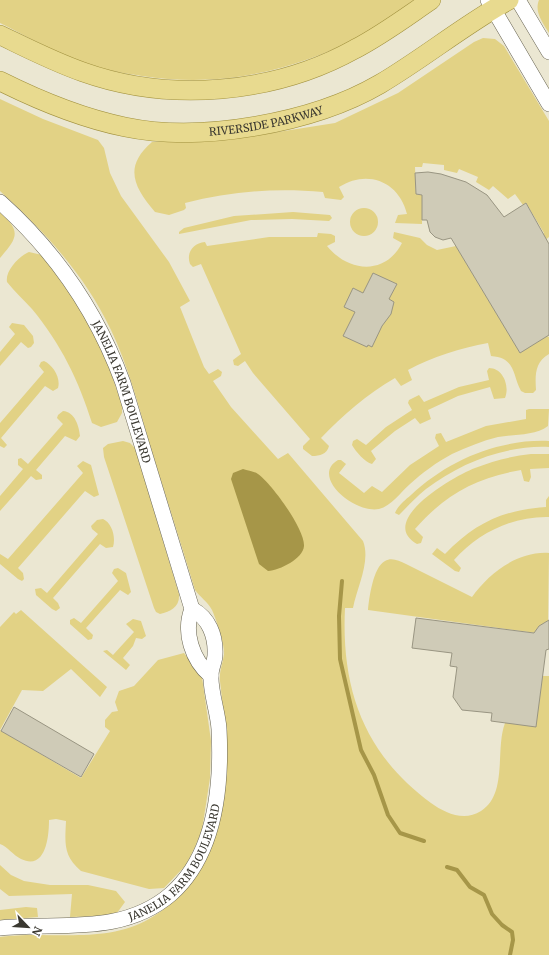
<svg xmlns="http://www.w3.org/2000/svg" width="549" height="955" font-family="Merriweather,serif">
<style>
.green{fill:#e2d285}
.water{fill:#a69648}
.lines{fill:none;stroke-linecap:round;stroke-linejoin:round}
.stream{stroke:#a69648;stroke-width:4}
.building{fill:#cfcbb7;stroke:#999582}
.minor-casing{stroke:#686452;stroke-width:16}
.major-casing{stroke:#a1913e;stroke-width:20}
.minor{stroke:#fff;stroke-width:15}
.major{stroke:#e8da8f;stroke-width:19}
.labels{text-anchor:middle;stroke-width:3.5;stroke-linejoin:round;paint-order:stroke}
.street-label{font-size:11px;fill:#3a3830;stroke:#fff}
</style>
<rect width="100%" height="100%" fill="#ebe7d2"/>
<!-- green -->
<path class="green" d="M0,0H414C397,12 380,26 362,36C290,72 221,88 142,76C123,73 103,70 85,63C56,53 28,37 0,23Z
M539,0H549V33C543,23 534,12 539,0Z
M483,38L495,39L504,46L549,121V237L544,241L540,236L544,233L526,203L523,205L515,194L508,199L493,186L489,190L476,182L478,177L459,169L457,173L444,170V165L423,163L422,167H415L416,194L422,195V224L395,223L398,215L407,214C399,181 367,169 339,187L344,197L341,200L325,198L323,192C276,188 231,191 185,203L186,208L184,210L169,215L155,212C134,187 123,167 152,142L233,139L335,123L398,93L474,42Z
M0,99L43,119L98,140L104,148L110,173L121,196L169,262L190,301L180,307L204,367L209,374L218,369L222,372L221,376L213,381L231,407L278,459L288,453L363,541C371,561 357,587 353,608H345C341,689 364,754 431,803C445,813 464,822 481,811C508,794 495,749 505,723C508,715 535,685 543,676H549V955H0V937C48,930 104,945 149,919C236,869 230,768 220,681C219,671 223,663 224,654C225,645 216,619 212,610C208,602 200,597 195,590C180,540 164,491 149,442C138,404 128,366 111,330C85,275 44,231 0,191Z
M350 222a14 14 0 1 1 28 0a14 14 0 1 1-28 0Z
M0,212C22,232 17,238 0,258Z
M293,212L330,215L332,218L329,221L292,219L251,220L179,234V232L184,228L234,216Z
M394,232L420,238L427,245L437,250L456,246L520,352L547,336L549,337V354C535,362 535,375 536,390L533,393H525L521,391C512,374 516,358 491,356L488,343C461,348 432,357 408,370L412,380L401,386L395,378C367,394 343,415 321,438L329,446C327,454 320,456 312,456L303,449V446L310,439L253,373L245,361L238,366L234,365L233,360L241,354L201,264L193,267L190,264C186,253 193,243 205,242L207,246L269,237H317L318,233L331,234L335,236V242L327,246C348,272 385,276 402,243L393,238Z
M29,252L42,255L83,312L106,359L122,405V413L117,422L101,427L92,423C79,381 61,344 32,309C24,300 15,292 7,282C5,271 19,256 29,252Z
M12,323L24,325L33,336L34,343L31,347L28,348L21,342L0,366V352L15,334L9,327Z
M44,361C53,365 61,378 58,388L53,391L45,386L1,438L7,445L4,448L0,446V423L44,372L39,366L41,362Z
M489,368C503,368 510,386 505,398L494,399L490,387L458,396L428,410L431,419L420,424L415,418L395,431L371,451L376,459L372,464C365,462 356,452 352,445L353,441L357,439L366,445L386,427L412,410L408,403L409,400L419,395L424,402L459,387L489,380L487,371Z
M529,409H549L548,426C535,436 514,434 498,437C482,441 467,447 452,454C437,462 422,473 410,484C401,492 391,506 379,509C354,514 310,476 338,460H341L346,464L339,473L364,493L372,486L382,492L410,465L439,446L435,438L436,434L441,433L446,442L486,426L526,419V410Z
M63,411C75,412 79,426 80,436L76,441L65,436L36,470L42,475V479L36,480L31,476L0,511V496L23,469L18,465V459L21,458L28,464L63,424L57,418L58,415Z
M123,441L130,443L135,448L179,594C180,607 171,611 160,614L156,612L154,608L104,457L103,448L108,444Z
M549,441V447C505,445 460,463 426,489C416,497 408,506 399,515L395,513C397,507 405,500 411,495C448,460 498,439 549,441Z
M531,454H549V468L530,469L531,477L529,482L524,481L521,470C475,478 446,494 415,529L423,537L421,543L417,544C376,521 454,476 475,468C493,461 512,456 531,454Z
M83,461L91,465L99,495L94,497L85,491L18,568L23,573L24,579L22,581L18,579L0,564V554L8,559L83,473L77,466Z
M549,496V517C513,516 478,533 454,560L461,568L459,572L455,571L432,554L437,548L445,554C475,523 503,510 546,507V500Z
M103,519C112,523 116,537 113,547L106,548L100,544L53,598L58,603L60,608L56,611L52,609L36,595L35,589L41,588L47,593L98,534L92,529L91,526L97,520Z
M549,553L548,624L536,633L368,610C369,599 373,567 385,561C392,557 399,561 406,564L472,597C489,573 518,551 549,553Z
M118,568L126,573L131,592L128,595L120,590L86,628L93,635L92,639L88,640L70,624V620L74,618L81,623L118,581L112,573L114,569Z
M21,610L107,687L100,697L71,669L43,691L22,690L0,730L81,778L110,731L105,727V720L112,712L118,711L115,702L119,691L134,686L158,660L184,653L202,677L211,741L210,778L202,830L195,847L186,865L164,888L149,889L81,871C63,856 65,843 66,821L56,819L49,820C49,836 46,871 21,859C13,855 8,847 0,844V627L14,612L16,614Z
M133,619L141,621L146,636L142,639L136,638L133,646L123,658L130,665L126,670L103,651L107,650L113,655L134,632L126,624Z
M0,865L11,875L24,881L50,885H88L116,891L125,902L117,913L105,916L70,917L72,894L9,896L0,889Z
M26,907L37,908L38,917L0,920V910Z"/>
<!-- water -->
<path class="water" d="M243,469C248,471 254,471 258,474C271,483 305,529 304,546C303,559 280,570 268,571L259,564L256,555L231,479L233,473Z"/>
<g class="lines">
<!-- stream -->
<path class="stream" d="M342,581L339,616L340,659L361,750L374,775L388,815L400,833L424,841
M447,867L457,870L470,887L484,895L492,914L502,925L512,932L513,940L510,955"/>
</g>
<!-- building -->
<path class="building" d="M428,172L441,174L466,182L487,195L504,217L526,203L549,244V335L520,353L451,238L443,240L435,237L430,232L427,220H422V195L416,194L415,173Z
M373,273L397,284L389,299L394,302L391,314L382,326L372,347L368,345L367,347L343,336L355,312L344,307L353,288L363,293Z
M416,618L534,633L539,626L549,620V649L546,650L536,727L491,721L492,713L462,710L453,697L457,667L450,666L452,653L412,648Z
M14,707L94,754L81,777L1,731Z"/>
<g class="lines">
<!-- minor casing -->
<g class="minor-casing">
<g id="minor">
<path d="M488,0L549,104"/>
<path d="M518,0L549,52"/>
<path id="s1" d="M0,202C57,253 97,312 123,383L192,609C183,632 192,660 211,676"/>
<path id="s2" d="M0,928C59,922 122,936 171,894C216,854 222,786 219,729C218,712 210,691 211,675C211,668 215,661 215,655C216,636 209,618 192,609"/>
</g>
</g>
<!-- major casing -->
<g class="major-casing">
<g id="major">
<path d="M0,35C27,48 54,62 83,72C170,103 274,94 355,49C382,35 406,17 431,0"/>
<path id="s3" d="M0,81C40,101 81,118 125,127C201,143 313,123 380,84C424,58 464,25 509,0"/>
</g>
</g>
<!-- minor -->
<use href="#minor" class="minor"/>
<!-- major -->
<use href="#major" class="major"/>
</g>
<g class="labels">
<!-- street labels -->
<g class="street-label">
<text dy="4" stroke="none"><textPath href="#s3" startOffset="276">RIVERSIDE PARKWAY</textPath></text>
<text dy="4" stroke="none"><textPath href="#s1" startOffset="229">JANELIA FARM BOULEVARD</textPath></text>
<text dy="4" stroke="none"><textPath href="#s2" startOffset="205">JANELIA FARM BOULEVARD</textPath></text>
</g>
</g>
<!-- north arrow -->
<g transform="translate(28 927) rotate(115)" stroke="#ffffff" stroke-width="3" paint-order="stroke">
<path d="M0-3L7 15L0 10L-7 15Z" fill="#3a3830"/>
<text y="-6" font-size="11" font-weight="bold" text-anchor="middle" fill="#3a3830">N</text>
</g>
</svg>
